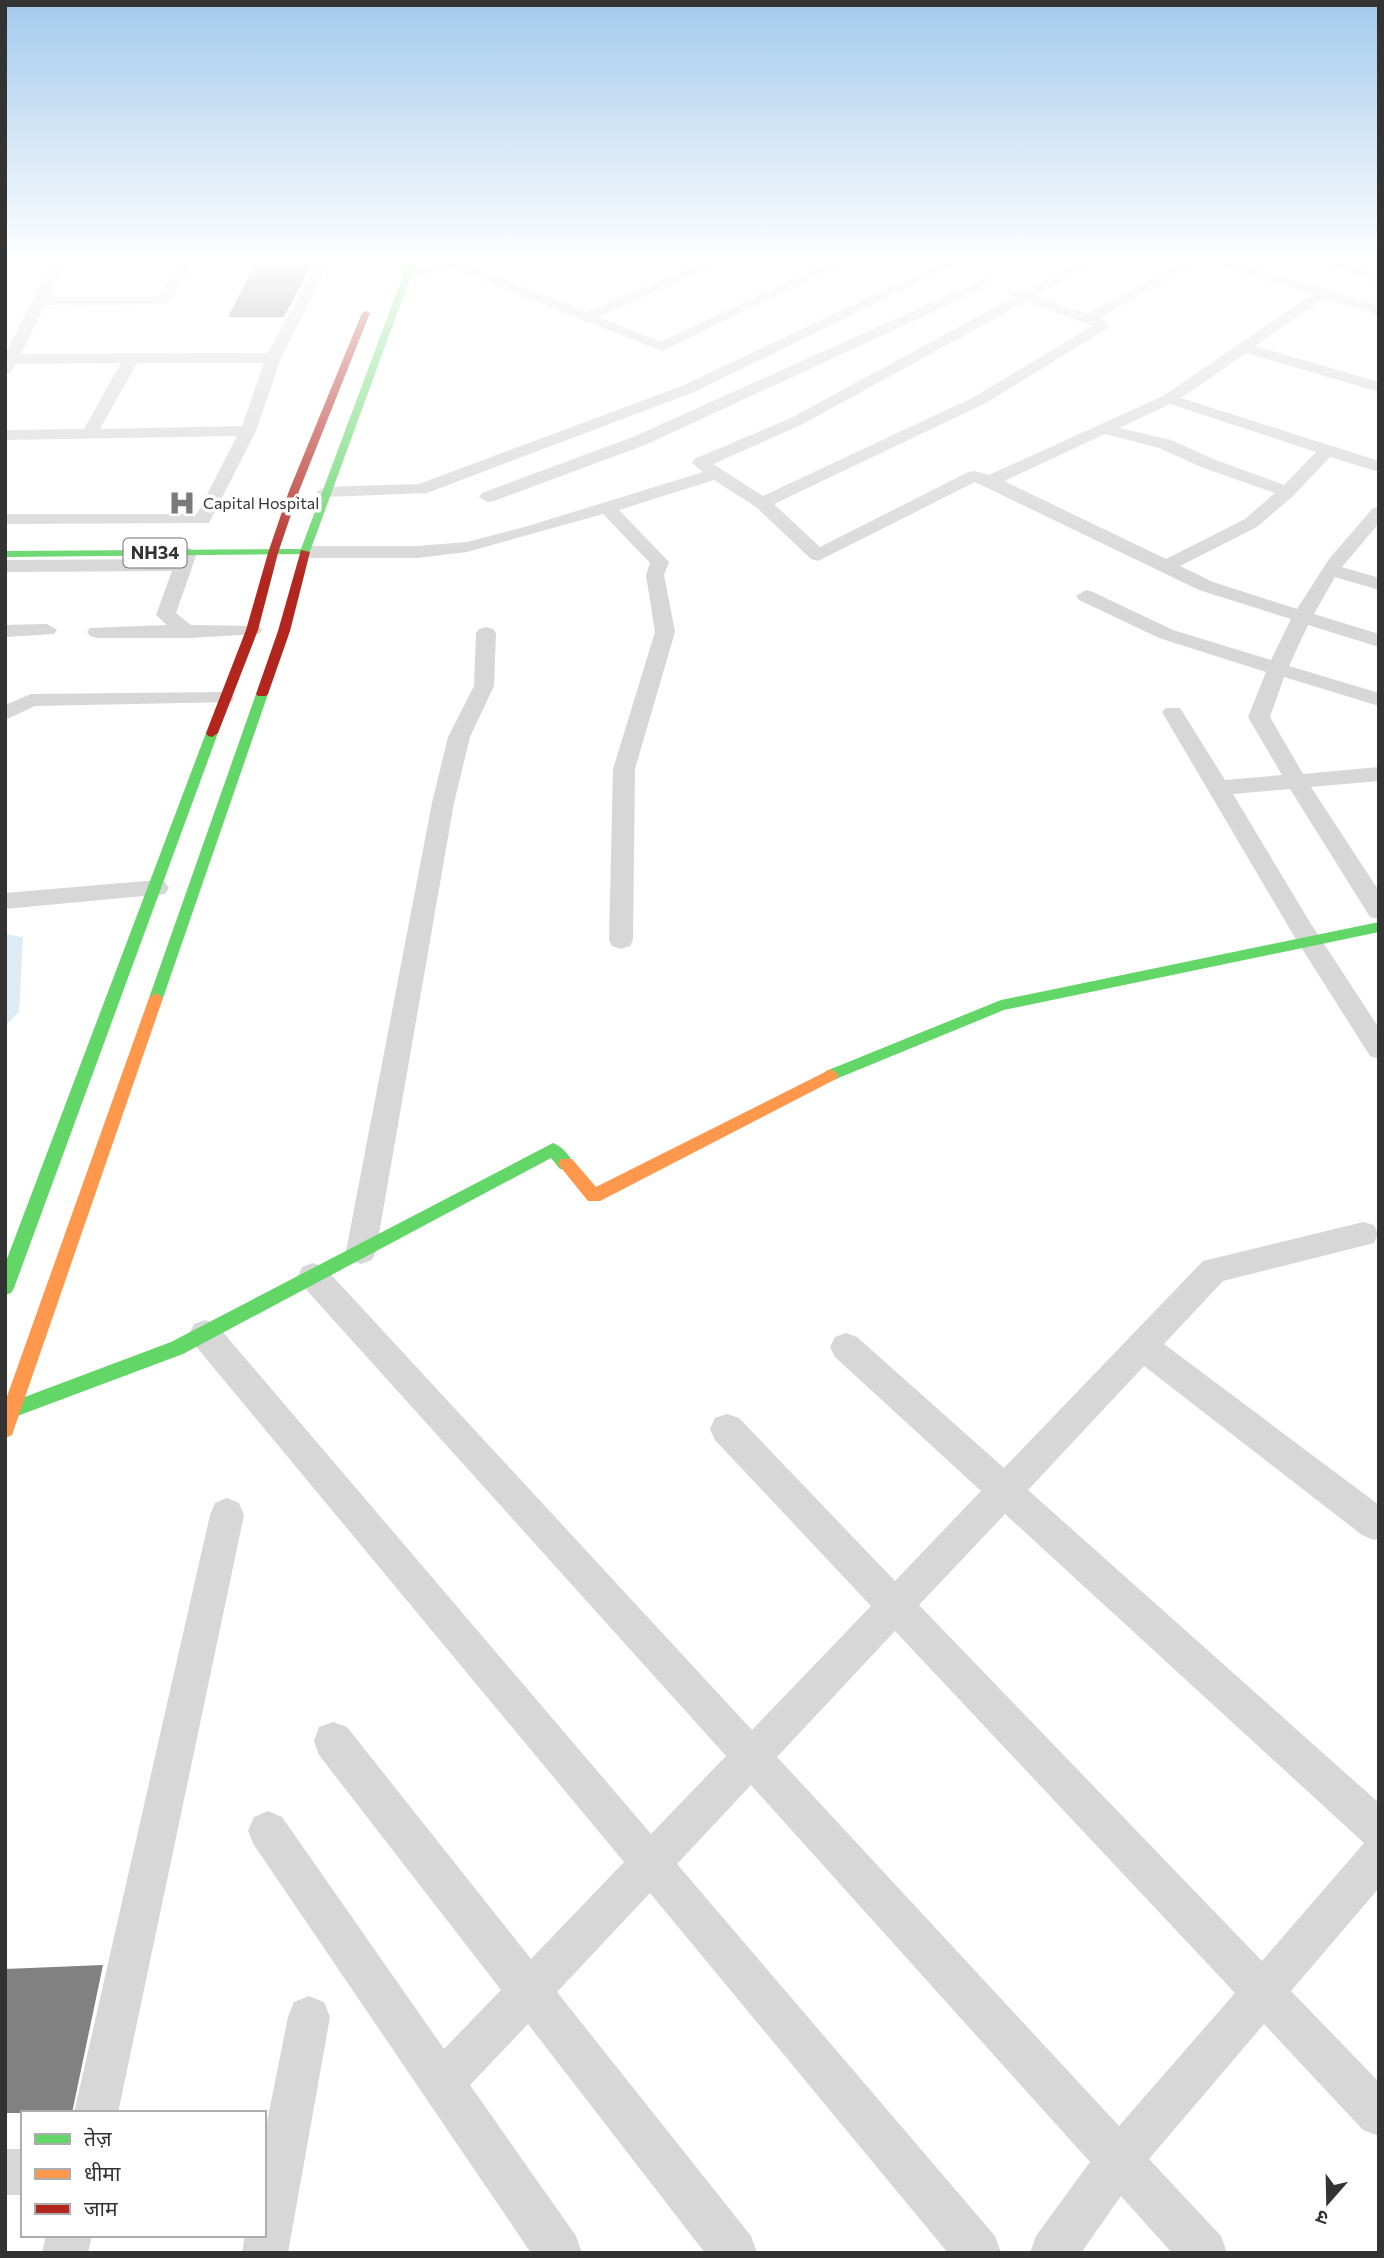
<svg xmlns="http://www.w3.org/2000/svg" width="1384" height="2258" font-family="Commissioner,'Noto Sans Devanagari',sans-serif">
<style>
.water{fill:#ddebf3}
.building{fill:#818181}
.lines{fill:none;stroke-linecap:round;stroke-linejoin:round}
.street{fill:#d7d7d7;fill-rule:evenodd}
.fast{fill:#63d668;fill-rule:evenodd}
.slow{fill:#ff974d;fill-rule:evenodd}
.jam{fill:#b3261e;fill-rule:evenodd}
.labels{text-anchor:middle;stroke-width:7;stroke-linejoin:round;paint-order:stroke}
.far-poi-label{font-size:16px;fill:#333;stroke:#fff;text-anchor:start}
.shield{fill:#fff;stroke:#707070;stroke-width:2}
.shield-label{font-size:18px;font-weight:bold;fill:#333}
</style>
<rect width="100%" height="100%" fill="#fff"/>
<!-- water -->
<path class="water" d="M5,934L23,937L19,1012L5,1026Z"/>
<!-- building -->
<path class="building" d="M256,262H313L284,317H228Z
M103,1965L72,2113H5V1969Z"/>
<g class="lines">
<!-- street -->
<path class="street" d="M52,262H66L49,297H158L179,262H193L168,304L45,305L21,354L268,353L316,262H330L281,358L256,431L209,523L5,524V514H197L237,436L5,440V430L84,429L121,363L16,364L10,373L5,375V354ZM137,363H264L242,426L100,429Z
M445,262H473L469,265L586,312L703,262H721L599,317L661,342L827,262H845L662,351L453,269L408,277L401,273L403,270Z
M943,262H961L694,392L427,493L325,497L316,492L325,487L419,484L682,386Z
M1077,262H1094L1037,296L1087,314L1181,262H1198L1100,318L1110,325L1108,328L986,403L774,504L820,547L968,472L974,471L989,475L1163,396L1312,294L1217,265L1215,262H1236L1379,306V315L1324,298L1255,346L1379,382V392L1246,353L1181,398L1379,461V472L1330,457L1293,496L1257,527L1180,566L1213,582L1297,609L1329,559L1373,508L1379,507V523L1342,567L1379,578V590L1335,577L1314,614L1379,634V647L1308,625L1289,666L1379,693V706L1284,677L1270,717L1303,774L1379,767V781L1311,787L1379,891V919L1370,917L1290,789L1233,794L1311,924L1379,1028V1059L1370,1056L1294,936L1162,712L1166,708H1180L1225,780L1282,775L1248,717L1266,672L1159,638L1079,600L1076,596L1086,590L1093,592L1173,630L1271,660L1291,619L1199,590L975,482L818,561L811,559L756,507L714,480L619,510L669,562L664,575L675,632L635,769L633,940L630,946L621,949L612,946L609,940L613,769L655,632L646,575L650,563L603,514L467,552L417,558H305L296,552L305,546H417L467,542L528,526L703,472L692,463L694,459L789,419L1014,297L1007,292L1009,289L1025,291ZM1027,301L1092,326L974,397L763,496L713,464L801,425ZM1170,404L1316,452L1284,485L1213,459L1171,440L1119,428ZM1105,434L1159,448L1201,467L1275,493L1245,519L1166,559L1004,481Z
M1319,262H1340L1379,274V283Z
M986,278L991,279V285L645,445L494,501L488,502L479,497L482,493L633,437Z
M188,547L197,553L176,613L191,625L259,626L262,630L259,634L188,638H97L90,636L87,632L90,628L167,625L156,615L172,571L5,572V560L176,559L181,549Z
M47,624L57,630L54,634L5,637V625Z
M486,627L493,629L496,633L494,686L470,737L454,803L376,1251L372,1260L361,1264L350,1260L346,1251L432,803L448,737L474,686L476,633L479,629Z
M224,692L231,694L234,698L231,702L35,706L5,720V705L31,694Z
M157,880L165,882L169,888L165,894L5,909V893Z
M1363,1222L1374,1225L1378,1234L1374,1243L1223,1281L1164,1344L1379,1505V1538L1374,1540L1362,1535L1144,1366L1028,1490L1379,1803V1888L1291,1991L1379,2082V2136L1363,2130L1264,2024L1149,2159L1221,2236L1227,2253H1172L1121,2196L1081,2253H1030L1036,2236L1090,2162L751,1785L677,1864L995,2236L1001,2253H948L650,1893L557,1992L751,2236L757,2253H705L528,2024L470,2085L576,2236L582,2253H531L254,1845L248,1831L254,1817L268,1811L282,1817L444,2049L501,1990L319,1755L314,1741L319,1727L333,1722L347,1727L531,1959L624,1862L194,1344L189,1334L194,1324L205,1320L216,1324L651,1834L726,1756L302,1285L298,1276L302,1267L313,1263L324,1267L752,1730L871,1606L715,1440L710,1429L715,1418L727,1414L739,1418L895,1581L981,1491L835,1357L830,1347L835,1337L846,1333L857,1337L1004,1468L1203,1261ZM1005,1514L1364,1843L1262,1961L919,1605ZM895,1631L1235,1993L1119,2126L777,1757Z
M227,1498L239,1503L244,1515L118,2113H74L210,1515L215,1503Z
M309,1996L324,2002L330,2017L288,2253H242L245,2235H264V2137L288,2017L294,2002Z
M5,2149H23V2195H5Z
M46,2235H92L88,2253H42Z"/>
<!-- fast -->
<path class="fast" d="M408,262H416L309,554L5,557V551L301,549Z
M262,690L268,694L163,998L161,1002H151L149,998L256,694Z
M212,729L218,733L14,1288L11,1293L5,1295V1264L206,733Z
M1379,922V932L1004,1010L836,1079L831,1081L823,1075L826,1071L1001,1000Z
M553,1143C562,1146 570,1156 574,1164L572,1169H560L551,1158L183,1354L12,1418L6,1416V1404L171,1342Z"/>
<!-- slow -->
<path class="slow" d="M156,993L163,998L14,1429L12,1435L5,1438V1402L149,998Z
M831,1069L839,1075L836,1079L600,1201H588L558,1164L560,1159H572L596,1187Z"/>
<!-- jam -->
<path class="jam" d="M366,311L370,313L299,491L278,553L258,630L218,733L212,737L208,736L206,733L246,630L268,553L289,491L362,313Z
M301,550L310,552L290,631L268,694L266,696H258L256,694L278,631Z"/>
</g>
<!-- sky -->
<linearGradient id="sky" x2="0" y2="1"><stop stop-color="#a3caec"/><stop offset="0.45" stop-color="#fff"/><stop offset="1" stop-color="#fff" stop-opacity="0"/></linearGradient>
<rect width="1384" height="578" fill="url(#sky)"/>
<!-- icons -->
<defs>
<g id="hospital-bare" transform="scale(2.1)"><path d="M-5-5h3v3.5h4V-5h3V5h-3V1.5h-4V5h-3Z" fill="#7a7a7a" stroke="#fff" stroke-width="2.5" paint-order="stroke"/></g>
</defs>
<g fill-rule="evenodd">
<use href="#hospital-bare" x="182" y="503"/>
</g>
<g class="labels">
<!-- far-poi labels -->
<g class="far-poi-label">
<text x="203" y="509">Capital Hospital</text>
</g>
<!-- shield labels -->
<rect class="shield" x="123.5" y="538.5" width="63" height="29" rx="5"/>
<g class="shield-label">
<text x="155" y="559">NH34</text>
</g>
</g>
<!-- border -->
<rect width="1384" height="2258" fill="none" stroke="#333333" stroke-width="14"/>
<!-- legend -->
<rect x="21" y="2111" width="245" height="126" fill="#ffffff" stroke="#adadad" stroke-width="2"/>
<rect x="35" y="2134" width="35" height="10" fill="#63d668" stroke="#adadad" stroke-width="2"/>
<text x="84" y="2146" font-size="21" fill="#333333">तेज़</text>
<rect x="35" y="2169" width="35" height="10" fill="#ff974d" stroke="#adadad" stroke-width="2"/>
<text x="84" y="2181" font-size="21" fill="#333333">धीमा</text>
<rect x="35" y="2204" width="35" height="10" fill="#b3261e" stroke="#adadad" stroke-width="2"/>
<text x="84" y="2216" font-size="21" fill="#333333">जाम</text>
<!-- north arrow -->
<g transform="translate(1328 2202) rotate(200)" stroke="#ffffff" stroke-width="5" paint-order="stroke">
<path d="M0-5L12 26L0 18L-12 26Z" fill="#333333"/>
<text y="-10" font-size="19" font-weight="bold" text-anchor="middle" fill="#333333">उ</text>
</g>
</svg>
